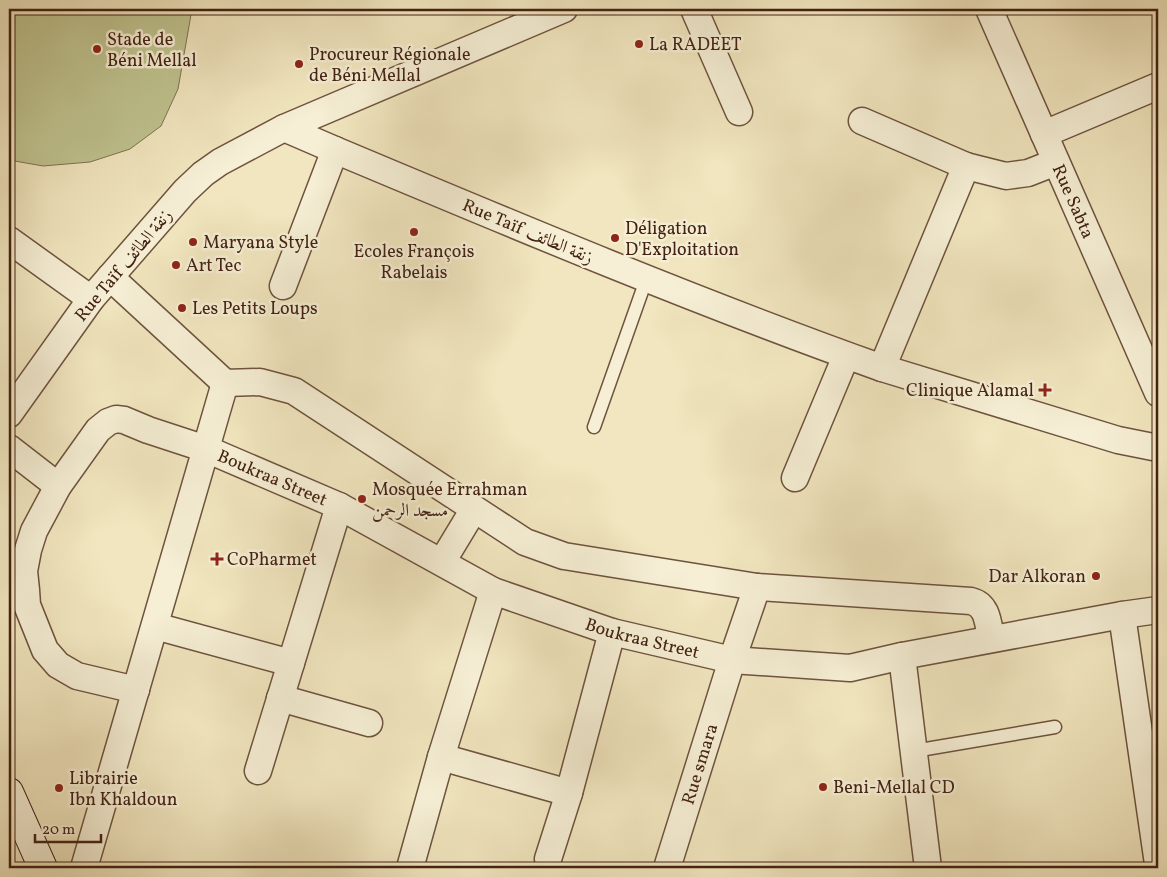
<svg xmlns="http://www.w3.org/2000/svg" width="1167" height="877" font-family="Vollkorn,Amiri,serif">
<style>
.green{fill:#bfc38f;stroke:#817251}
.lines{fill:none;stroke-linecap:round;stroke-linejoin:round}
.lane-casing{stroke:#6e533e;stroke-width:15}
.street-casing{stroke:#6e533e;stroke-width:29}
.secondary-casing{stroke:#432213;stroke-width:30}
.lane{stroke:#f6efd5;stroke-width:12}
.street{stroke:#f6efd5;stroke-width:26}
.secondary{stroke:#f6efd5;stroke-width:28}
.poi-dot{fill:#8f2418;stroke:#f6efd5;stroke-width:2}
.labels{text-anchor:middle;stroke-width:5;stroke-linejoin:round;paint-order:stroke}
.poi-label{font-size:18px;fill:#432213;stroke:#f6efd5;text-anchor:start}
.street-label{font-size:18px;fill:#432213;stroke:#f6efd5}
</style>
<rect width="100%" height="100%" fill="#f1e6bf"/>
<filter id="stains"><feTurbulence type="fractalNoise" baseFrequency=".004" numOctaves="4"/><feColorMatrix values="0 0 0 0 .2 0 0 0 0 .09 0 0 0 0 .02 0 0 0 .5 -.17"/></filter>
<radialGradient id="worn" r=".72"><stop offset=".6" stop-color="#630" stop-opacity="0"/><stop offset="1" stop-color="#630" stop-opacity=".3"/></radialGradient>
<!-- green -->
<path class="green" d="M9,9H192L178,89L161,126L130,149L90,162L43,166L9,160Z"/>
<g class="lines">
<!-- lane casing -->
<g class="lane-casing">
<path id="lane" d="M594,427L646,280
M914,751L1055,727"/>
</g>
<!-- street casing -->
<g class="street-casing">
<g id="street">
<path d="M694,9L739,112"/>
<path id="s1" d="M989,9L1158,393"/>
<path d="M862,121L966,166L1006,176L1028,173L1056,162"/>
<path d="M284,128L564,9"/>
<path d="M1044,134L1158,86"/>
<path d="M9,240L91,299"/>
<path d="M110,277L225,383L260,382L294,391L525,542L564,556L757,587L971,601C988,605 988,624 991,638"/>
<path d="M283,286L335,150"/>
<path d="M882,368L966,166"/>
<path d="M9,414L91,299L185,191L203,174L220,162L284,128L335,150C516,226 697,302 882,368L1118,440L1158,448"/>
<path d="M9,448L58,486"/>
<path d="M795,478L846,356"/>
<path d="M442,562L474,509"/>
<path d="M1122,615L1158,864"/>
<path d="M155,626L291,663"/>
<path d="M902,656L1122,615L1158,610"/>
<path id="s2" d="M136,690L77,676L58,665L45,650L27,605L26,590L24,571L28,550L34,531L58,486L98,430L108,422L116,419L124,420L148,430L206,449L339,506L493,591L612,632L732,660L850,668L902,656L928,868"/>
<path d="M280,698L369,723"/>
<path d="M441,757L569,793"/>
<path d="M258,771L339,506"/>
<path d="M548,859L569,793L612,632"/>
<path d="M84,868L225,383"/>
<path d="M410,868L441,757L493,591"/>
<path id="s3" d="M667,868L732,660L757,587"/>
</g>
</g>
<!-- secondary casing -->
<g class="secondary-casing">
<path id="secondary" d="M9,792L43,868"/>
</g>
<!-- lane -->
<use href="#lane" class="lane"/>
<!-- street -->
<use href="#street" class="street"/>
<!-- secondary -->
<use href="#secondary" class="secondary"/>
</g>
<!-- markers -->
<g class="poi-dot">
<circle cx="639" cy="44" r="5"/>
<circle cx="97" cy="49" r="5"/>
<circle cx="299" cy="64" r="5"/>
<circle cx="414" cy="232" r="5"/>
<circle cx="615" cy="238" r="5"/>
<circle cx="193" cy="242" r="5"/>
<circle cx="176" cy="265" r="5"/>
<circle cx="182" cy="308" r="5"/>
<path d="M1042.5 382.5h5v5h5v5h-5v5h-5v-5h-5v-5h5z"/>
<circle cx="362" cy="499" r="5"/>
<path d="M214.5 551.5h5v5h5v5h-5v5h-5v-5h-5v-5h5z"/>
<circle cx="1096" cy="576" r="5"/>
<circle cx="823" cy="787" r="5"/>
<circle cx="59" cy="788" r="5"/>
</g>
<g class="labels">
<!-- poi labels -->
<g class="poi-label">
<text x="107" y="45">Stade de<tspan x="107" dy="21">Béni Mellal</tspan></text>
<text x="649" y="50">La RADEET</text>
<text x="309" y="60">Procureur Régionale<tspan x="309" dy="21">de Béni Mellal</tspan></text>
<text x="625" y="234">Déligation<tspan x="625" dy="21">D'Exploitation</tspan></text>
<text x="203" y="248">Maryana Style</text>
<text x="414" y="257" text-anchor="middle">Ecoles François<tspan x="414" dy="21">Rabelais</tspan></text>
<text x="186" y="271">Art Tec</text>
<text x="192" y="314">Les Petits Loups</text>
<text x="1034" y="396" text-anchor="end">Clinique Alamal</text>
<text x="372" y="495">Mosquée Errahman<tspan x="372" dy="21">مسجد الرحمن</tspan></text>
<text x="227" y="565">CoPharmet</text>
<text x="1086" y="582" text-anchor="end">Dar Alkoran</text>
<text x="69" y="784">Librairie<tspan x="69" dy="21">Ibn Khaldoun</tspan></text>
<text x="833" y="793">Beni-Mellal CD</text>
</g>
<!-- street labels -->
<g class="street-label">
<text dy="6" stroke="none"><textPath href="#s1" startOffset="210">Rue Sabta</textPath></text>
<text transform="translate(528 231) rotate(23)" y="6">Rue Taïf زنقة الطائف</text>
<text transform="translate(123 265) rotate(-50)" y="6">Rue Taïf زنقة الطائف</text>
<text dy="6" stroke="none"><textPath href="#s2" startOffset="535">Boukraa Street</textPath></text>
<text dy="6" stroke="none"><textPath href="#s2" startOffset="940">Boukraa Street</textPath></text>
<text dy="6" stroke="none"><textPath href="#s3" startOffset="109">Rue smara</textPath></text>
</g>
</g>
<!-- margin -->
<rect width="1167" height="877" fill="none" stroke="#f1e6bf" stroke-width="30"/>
<rect x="10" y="10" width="1147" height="857" fill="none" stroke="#432213" stroke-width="2.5"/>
<rect x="15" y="15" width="1137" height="847" fill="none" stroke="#432213"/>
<!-- scale -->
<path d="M35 834v8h66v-8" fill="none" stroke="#432213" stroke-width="2.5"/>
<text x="42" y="834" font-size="15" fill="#432213" stroke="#f6efd5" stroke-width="4" paint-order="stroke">20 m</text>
<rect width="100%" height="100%" filter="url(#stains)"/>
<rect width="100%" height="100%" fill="url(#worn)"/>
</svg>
